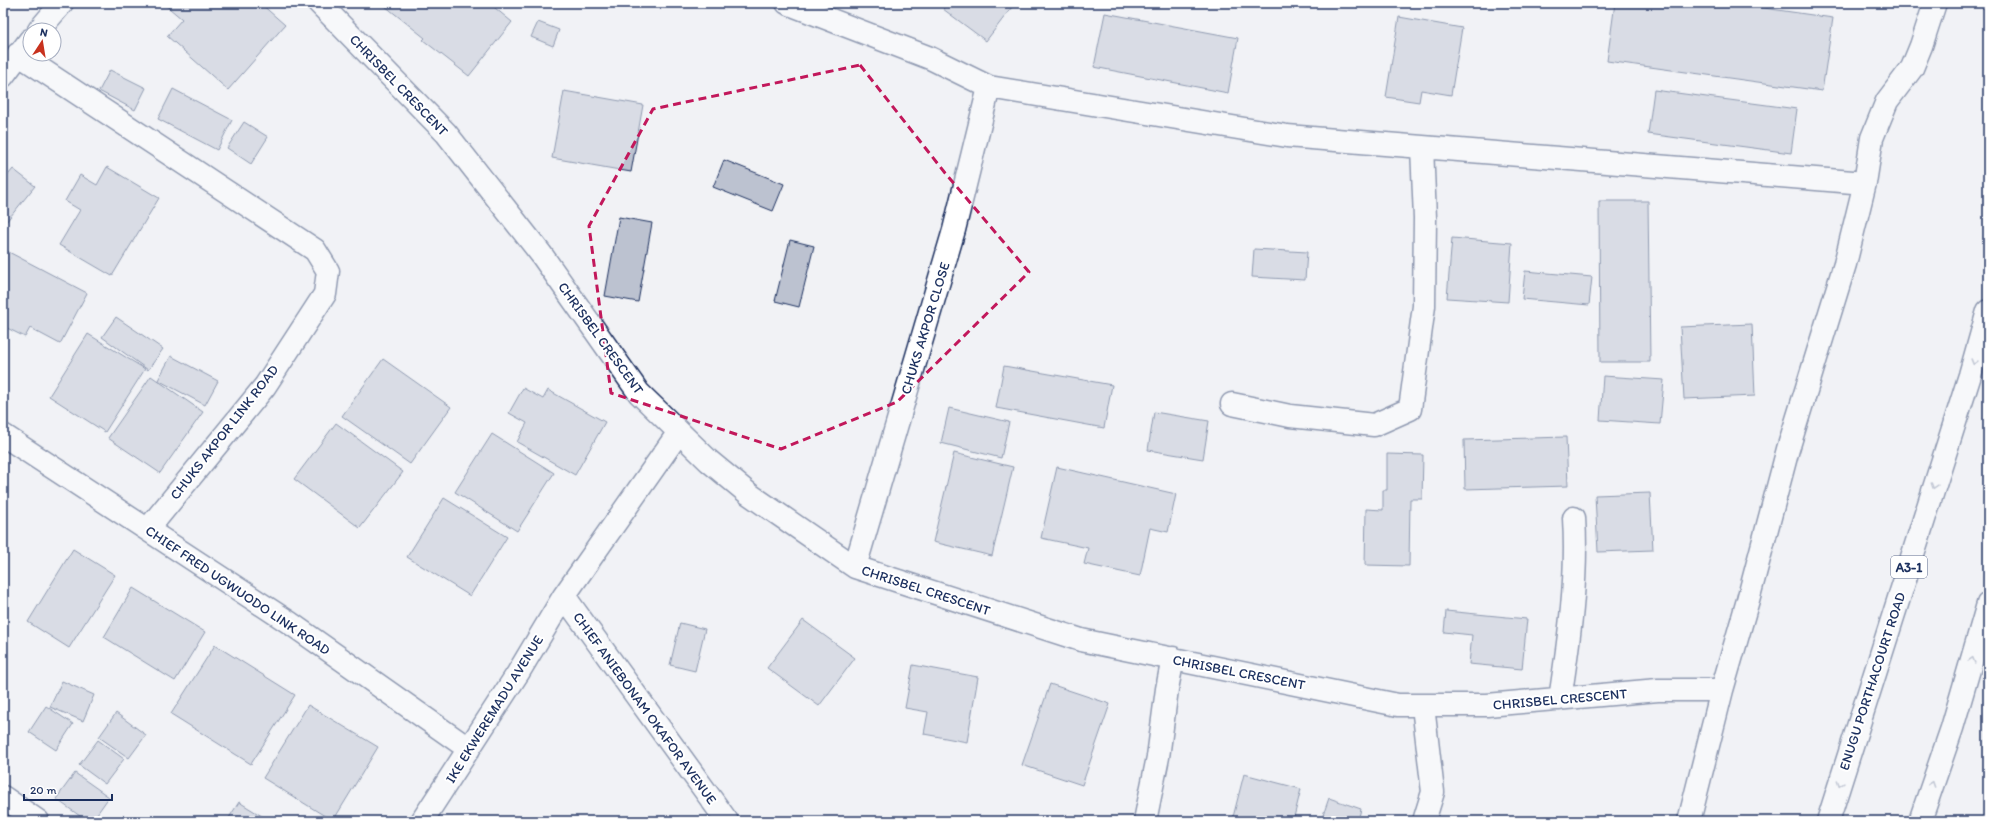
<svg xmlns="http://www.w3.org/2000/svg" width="1991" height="824" font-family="Itim,sans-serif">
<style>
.building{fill:#bcc2d0;stroke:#1b2f5e}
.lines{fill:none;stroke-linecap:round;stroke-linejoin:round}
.minor-casing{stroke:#1b2f5e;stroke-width:25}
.trunk-casing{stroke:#1b2f5e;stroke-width:25}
.minor{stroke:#fff;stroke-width:22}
.trunk{stroke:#fff;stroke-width:22}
.oneway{stroke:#8d97ae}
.marked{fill:none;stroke:#c2185b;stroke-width:3;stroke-dasharray:8 5;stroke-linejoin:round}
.labels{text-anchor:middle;stroke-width:4;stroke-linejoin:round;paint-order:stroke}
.shield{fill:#fff;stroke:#5f6d8e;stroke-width:1}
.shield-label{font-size:13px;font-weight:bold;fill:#1b2f5e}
.street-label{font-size:14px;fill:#1b2f5e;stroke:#fff}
</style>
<rect width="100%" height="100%" fill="#f1f2f5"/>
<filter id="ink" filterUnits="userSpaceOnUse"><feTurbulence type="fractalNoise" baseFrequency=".025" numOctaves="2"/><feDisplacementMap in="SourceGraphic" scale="8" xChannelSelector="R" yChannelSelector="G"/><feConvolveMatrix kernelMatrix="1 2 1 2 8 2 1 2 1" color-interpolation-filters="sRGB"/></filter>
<g filter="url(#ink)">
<!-- building -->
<path class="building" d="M163,3H260L285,25L228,90L167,36L182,19Z
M388,3H489L512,22L469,76L423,40L425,38L385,6Z
M948,3H1015L986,41L943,9Z
M1615,3H1729L1833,18L1822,91L1607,61Z
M1105,13L1238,38L1228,93L1094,67Z
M1399,17L1462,28L1451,95L1421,90L1419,102L1386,97Z
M538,22L559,30L553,46L531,37Z
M110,70L146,88L135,110L99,91Z
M173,89L232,120L217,150L158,119Z
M1654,90L1797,109L1791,153L1648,134Z
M564,91L643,105L631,172L552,158Z
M244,122L268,137L251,164L227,148Z
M724,160L784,184L773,211L713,187Z
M107,167L159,198L112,276L59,245L80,210L65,201L80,175L97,185Z
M13,169L35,186L6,222L3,220V181Z
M1599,201H1648L1650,362H1600Z
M619,217L652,223L638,302L605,296Z
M1452,238L1512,243L1508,302L1447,298Z
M790,240L814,246L799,307L775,301Z
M3,249L87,293L60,344L30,328L25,337L3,326Z
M1254,249L1307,252L1305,280L1252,277Z
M1525,271L1592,277L1589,305L1522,299Z
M116,317L163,349L148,370L102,337Z
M1752,324L1755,396L1684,399L1680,327Z
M88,334L145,369L105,432L49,396Z
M171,356L218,381L205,405L158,380Z
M383,359L451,407L410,464L342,416Z
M1004,366L1112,385L1104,428L996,408Z
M151,376L203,412L160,473L108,438Z
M1603,376L1664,380L1660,424L1600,420Z
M523,388L543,399L548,390L605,422L575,475L517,442L527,423L509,413Z
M949,408L1009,422L1001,458L941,443Z
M1154,412L1209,421L1203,459L1148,450Z
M336,423L403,472L360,528L294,479Z
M492,434L554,473L517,531L455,492Z
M1566,437L1568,486L1465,489L1464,440Z
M954,453L1013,467L992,556L933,542Z
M1387,454L1423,455L1422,499H1410L1409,566L1365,565L1366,509L1383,510V490H1387Z
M1057,467L1176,494L1168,532L1150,528L1140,576L1084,564L1088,548L1041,538Z
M1650,493L1653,550L1598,552L1595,495Z
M444,498L507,537L470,596L407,557Z
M73,549L115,575L69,648L28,622Z
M133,588L205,632L175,681L104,637Z
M1446,611L1527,619L1522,669L1469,664L1472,635L1444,632Z
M803,620L855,658L819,706L767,668Z
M680,623L705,629L695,671L670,665Z
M215,645L295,695L251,764L171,714Z
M913,665L978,677L967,742L924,734L928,712L905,708Z
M62,681L94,695L83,721L50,707Z
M1050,684L1110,704L1082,785L1022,765Z
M308,705L378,747L333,821L263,778Z
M46,706L73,724L56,750L29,732Z
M116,713L146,735L129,758L99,737Z
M98,740L124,759L105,784L79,765Z
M75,773L109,797L92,821H87L56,799Z
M1244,774L1301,789L1293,821H1232Z
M1329,798L1361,809L1358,821H1321Z
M239,802L270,821H227Z"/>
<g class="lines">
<!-- minor casing -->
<g class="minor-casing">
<path id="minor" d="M319,3L446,133L541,254L639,393L709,461L749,494L855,567L1081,640L1398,705H1487L1658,690H1722
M787,3L930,58L989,87L1287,136L1865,183
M39,30L62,3
M18,54L315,250L328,271L325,294L265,386L148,529
M3,76L30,40
M1232,404L1290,416L1374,425L1410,409L1424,306L1425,218L1422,147
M3,435L290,623L469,749
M855,567L954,230L989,87
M564,596L727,821
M1560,699C1569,640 1578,578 1574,518
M1423,706L1433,792L1424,821
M3,797L38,821
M422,821L518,673L564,596L679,432
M1145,821L1158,757L1167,689L1173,658
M1689,821L1722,690L1748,600L1788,449L1845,264L1865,183L1872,138L1887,101L1912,68L1921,46L1935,3"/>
</g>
<!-- trunk casing -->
<g class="trunk-casing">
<path id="trunk" d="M1828,821L1970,375L1988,311
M1920,821L1952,728L1988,604"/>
</g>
<!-- minor -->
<use href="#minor" class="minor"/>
<!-- trunk -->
<use href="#trunk" class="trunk"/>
</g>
<!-- one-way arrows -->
<defs><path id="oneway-chevron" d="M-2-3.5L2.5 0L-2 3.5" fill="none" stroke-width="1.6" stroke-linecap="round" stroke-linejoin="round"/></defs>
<g class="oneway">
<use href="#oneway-chevron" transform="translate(1974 362) rotate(106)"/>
<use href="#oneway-chevron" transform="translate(1934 486) rotate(108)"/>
<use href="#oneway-chevron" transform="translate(1972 660) rotate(-74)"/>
<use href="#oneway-chevron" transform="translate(1840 784) rotate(108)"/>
<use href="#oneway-chevron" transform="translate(1932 784) rotate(-71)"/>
</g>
</g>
<!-- marked area -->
<path d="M0 0H1991V824H0ZM860,65L945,173L1029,272L897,402L781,449L611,393L589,226L653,109Z" fill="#f1f2f5" fill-opacity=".55" fill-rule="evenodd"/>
<path class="marked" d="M860,65L945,173L1029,272L897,402L781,449L611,393L589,226L653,109Z"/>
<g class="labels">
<!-- shield labels -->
<rect class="shield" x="1891" y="556" width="36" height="22" rx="3"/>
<g class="shield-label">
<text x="1909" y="572">A3-1</text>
</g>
<!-- street labels -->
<g class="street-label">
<text transform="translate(399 85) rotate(46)" y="5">CHRISBEL CRESCENT</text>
<text transform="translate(925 328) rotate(-73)" y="5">CHUKS AKPOR CLOSE</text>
<text transform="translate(601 338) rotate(54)" y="5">CHRISBEL CRESCENT</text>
<text transform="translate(224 432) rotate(-52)" y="5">CHUKS AKPOR LINK ROAD</text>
<text transform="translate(238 590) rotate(34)" y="5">CHIEF FRED UGWUODO LINK ROAD</text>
<text transform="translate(926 590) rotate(18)" y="5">CHRISBEL CRESCENT</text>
<text transform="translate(1239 672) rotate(11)" y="5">CHRISBEL CRESCENT</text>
<text transform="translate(1872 681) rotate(-72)" y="5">ENUGU PORTHACOURT ROAD</text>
<text transform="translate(1560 699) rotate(-5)" y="5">CHRISBEL CRESCENT</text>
<text transform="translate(645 708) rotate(54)" y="5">CHIEF ANIEBONAM OKAFOR AVENUE</text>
<text transform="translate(494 709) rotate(-58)" y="5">IKE EKWEREMADU AVENUE</text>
</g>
</g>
<!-- margin -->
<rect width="1991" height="824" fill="none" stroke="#fff" stroke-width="16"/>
<rect x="8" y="8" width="1975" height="808" fill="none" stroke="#1b2f5e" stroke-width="1.5" filter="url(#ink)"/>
<!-- north arrow -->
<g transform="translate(42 42) rotate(12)"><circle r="19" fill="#ffffff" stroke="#a4acbf"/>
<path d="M0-3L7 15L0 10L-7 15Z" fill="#c8321e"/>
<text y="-6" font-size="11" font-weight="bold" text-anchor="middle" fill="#1b2f5e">N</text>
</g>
<!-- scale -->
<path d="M24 794v6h88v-6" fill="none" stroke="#1b2f5e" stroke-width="2"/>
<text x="30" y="794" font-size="12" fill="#1b2f5e" stroke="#ffffff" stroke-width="3" paint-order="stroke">20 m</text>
</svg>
